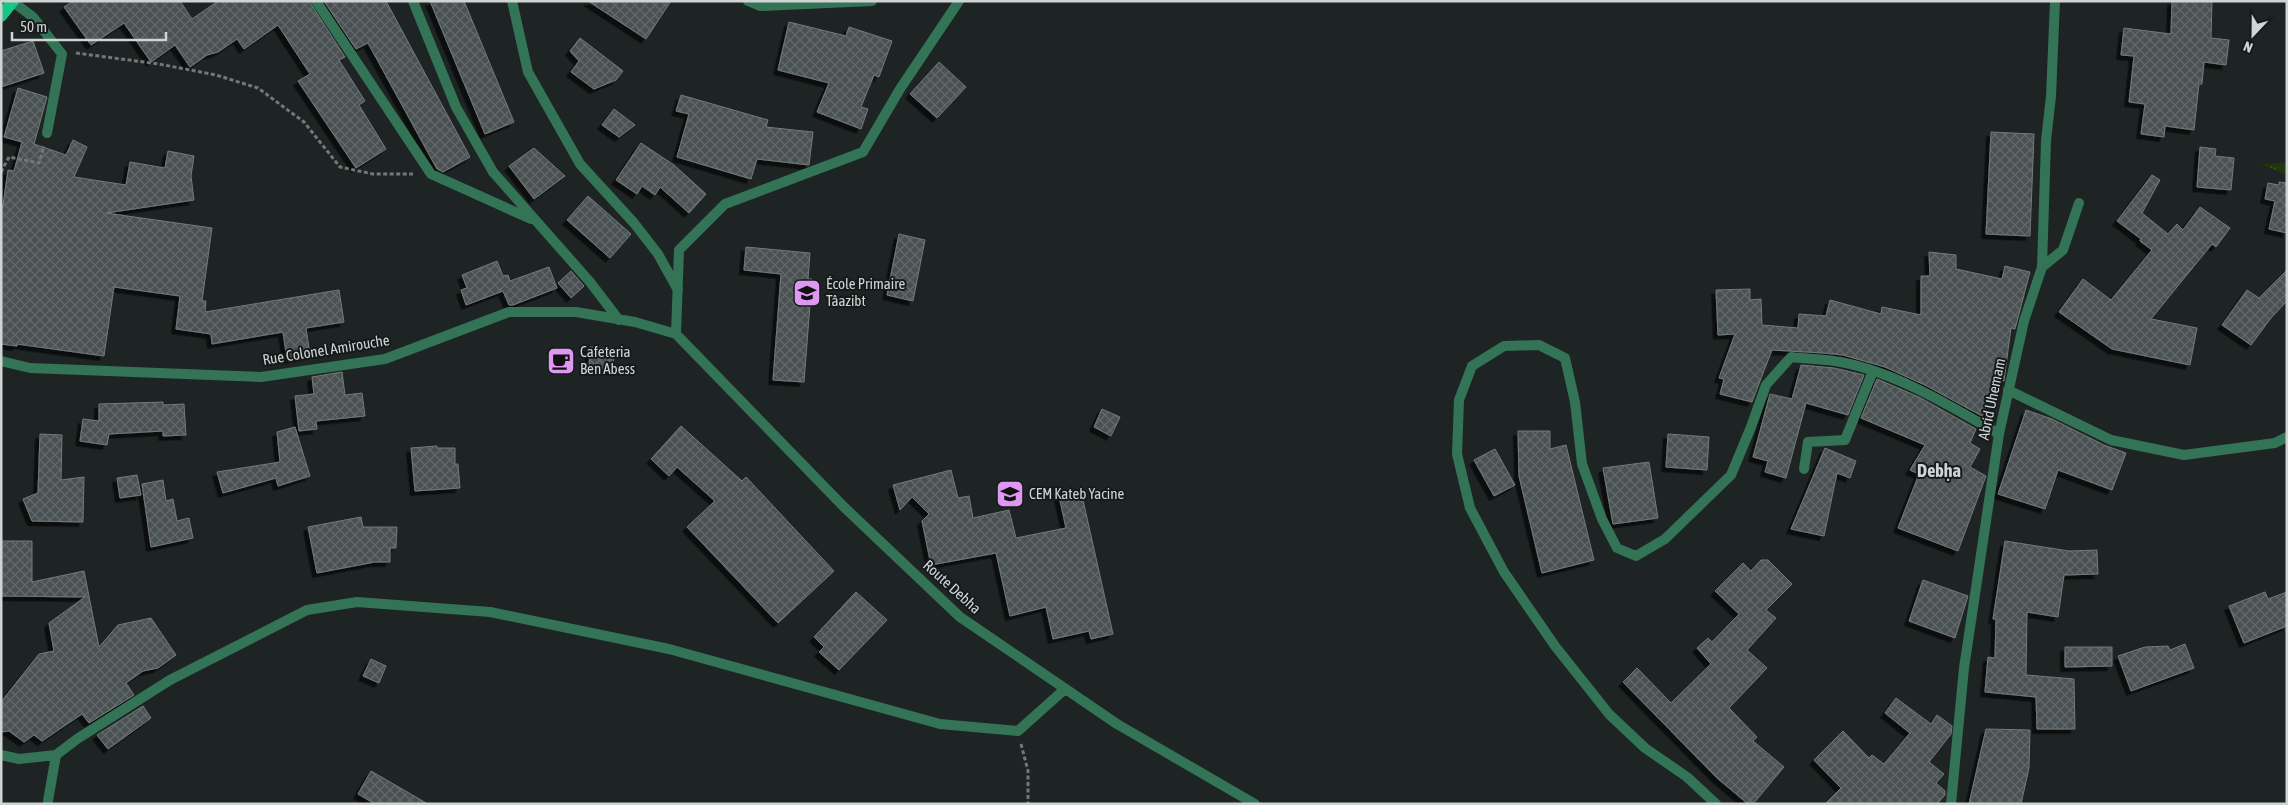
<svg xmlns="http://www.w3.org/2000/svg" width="2288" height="805" font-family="'Asap Condensed',sans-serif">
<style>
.grass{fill:url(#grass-tufts)}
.building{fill:url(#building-cross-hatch);stroke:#737a7c;filter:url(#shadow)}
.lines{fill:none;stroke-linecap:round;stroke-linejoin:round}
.path{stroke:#737877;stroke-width:3;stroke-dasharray:4 2.5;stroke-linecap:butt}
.minor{stroke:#327455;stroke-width:10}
.tertiary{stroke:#327455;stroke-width:10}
.primary{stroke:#18c787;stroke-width:12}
.labels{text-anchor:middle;stroke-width:4;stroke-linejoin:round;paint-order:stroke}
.poi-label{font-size:15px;fill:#d0d4d4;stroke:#151b1a;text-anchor:start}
.street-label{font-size:15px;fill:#d0d4d4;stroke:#151b1a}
.quarter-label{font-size:18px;font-weight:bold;fill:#d0d4d4;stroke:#151b1a}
</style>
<defs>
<pattern id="grass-tufts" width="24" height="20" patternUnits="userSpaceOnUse" patternTransform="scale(1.25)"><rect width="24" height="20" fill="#1e370b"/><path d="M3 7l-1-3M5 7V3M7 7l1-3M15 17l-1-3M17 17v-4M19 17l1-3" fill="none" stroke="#3e532e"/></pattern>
<pattern id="building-cross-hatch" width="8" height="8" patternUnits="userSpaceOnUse" patternTransform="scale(1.25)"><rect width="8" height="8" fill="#4a5153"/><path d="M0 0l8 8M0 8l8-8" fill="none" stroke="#63696b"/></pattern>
<filter id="shadow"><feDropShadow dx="-4.5" dy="4.5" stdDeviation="0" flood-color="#0009"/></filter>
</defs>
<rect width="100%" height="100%" fill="#1e2423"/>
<!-- grass -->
<path class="grass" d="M2287,163V175L2261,164Z"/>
<!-- building -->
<path class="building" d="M73,1H180L192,19L218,1H309L345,57L339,60L365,101L359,105L386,149L356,168L298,81L310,74L278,25L244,49L237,39L218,52L207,55L190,67L175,45L151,62L124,23L91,45L64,7Z
M324,1H386L470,157L443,172L437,169L368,43L356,49Z
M430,1H464L514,122L485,134Z
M588,1H671L646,39Z
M2172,1H2212L2211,38L2229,40L2226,65L2204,62L2202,84H2199L2194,130L2165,126L2164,137L2141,134L2145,104L2129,102L2134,56L2121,55L2124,28L2171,34Z
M789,22L846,36L849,27L892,41L879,77L874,75L861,107L868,109L861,129L817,112L829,83L778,70Z
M580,38L623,71L616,80L594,89L571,72L579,61L570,51Z
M33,41L44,73L1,87V51Z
M939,62L966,87L937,118L910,94Z
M18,88L47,97L34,144L66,155L73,140L87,147L74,177L126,185L130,162L165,168L168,151L194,156L191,176L194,200L106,213L212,228L202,301H206L205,312L339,290L344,322L306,328L310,355L287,359L283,332L212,344L211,334L176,329L180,296L114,287L104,356L17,344V346L1,344V206H3L8,170L14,171L22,142L4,137Z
M681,95L768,120L766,127L813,132L809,165L757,159L751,179L677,157L689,114L676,111Z
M614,109L635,125L619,137L602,125Z
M1991,132L2034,134L2030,236L1986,234Z
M641,143L674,165L706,194L689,213L660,187L655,195L642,186L637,194L616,180Z
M2200,147L2216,149L2215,156L2234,158L2231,190L2197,187Z
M534,148L565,176L534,199L509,166Z
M2152,175L2160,180L2142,213L2168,234L2177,224L2183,230L2200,207L2230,228L2216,247L2212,244L2151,319L2197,328L2190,365L2112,349L2059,312L2083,279L2111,300L2152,250L2140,241L2141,239L2117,221Z
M2279,182L2287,183V233L2269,229L2275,201L2265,199L2268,183L2279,185Z
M588,196L631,234L610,258L567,220Z
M899,234L925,240L913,301L887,295Z
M746,247L810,253L808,279H812L804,382L773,380L781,274L744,270Z
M1929,252L1956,255V269L2002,279L2005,266L2030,272L2015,329L2011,328L2004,381L1999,380L1982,416L1925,385L1885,367L1843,355L1823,353L1772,350L1752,402L1720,394L1724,379L1719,378L1735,334L1718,335L1716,290L1750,289V300L1761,299L1762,325L1798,328L1799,314L1826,316L1830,300L1881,314L1882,307L1921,315V276H1930Z
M497,261L503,276L508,275L510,281L549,267L557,288L513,305H509L503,291L466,305L461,290L467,288L462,275Z
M2287,270V301L2271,318L2251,345L2222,325L2247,290L2259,298Z
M571,271L584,286L571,298L558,283Z
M590,347L614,348L613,370L589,369Z
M1801,365L1834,368L1864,375L1848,415L1806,403L1786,478L1765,472L1768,461L1753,457L1770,394L1792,399Z
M342,372L345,395L362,393L365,416L316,421L317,429L299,431L295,396L314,394L312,377Z
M1877,379L1919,397L1976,429L1970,443L1980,449L1970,467L1986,476L1958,551L1898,528L1919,474L1910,470L1925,445L1861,418Z
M163,402V405L184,404L186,435L163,436V431L109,434L107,445L80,441L83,419L99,421V404Z
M1102,409L1120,417L1111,436L1094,427Z
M2026,410L2052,419L2104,445L2126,453L2112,490L2058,470L2045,509L1998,494Z
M681,426L742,481L746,477L834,571L778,623L687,527L715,501L677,467L669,476L651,459Z
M295,427L310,476L278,486L276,478L223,493L217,472L280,462L277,432Z
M1518,431H1550V449L1566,445L1594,560L1542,573L1519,476Z
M40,434L62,435L61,480L84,477L83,522L32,521L23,499L38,493Z
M1668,434L1709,437L1707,470L1666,467Z
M437,446V448H455V464H458L460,488L415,491L411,448Z
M1825,448L1856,461L1850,478L1837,473L1824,536L1791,529Z
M1495,449L1515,485L1494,496L1474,460Z
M1649,462L1658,518L1613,524L1603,468Z
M951,470L958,498L969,496L973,518L1009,510L1016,538L1066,528L1059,496L1081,491L1113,634L1091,639L1089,631L1053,639L1046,607L1010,616L996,553L931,565L922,521L929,514L912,497L900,510L893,485Z
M137,475L141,495L120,498L117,478Z
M163,480L166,501L173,499L177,521L189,518L193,538L151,547L142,484Z
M361,517L363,527H397L396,548H390V562H375L317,573L308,527Z
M1,541H32V582L84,571L99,647L118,625L151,618L176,655L158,668L143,671L126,683L134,695L89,723L82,714L42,741L34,735L24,742L9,731L1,732V702L39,654L54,651L49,623L85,597L1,596Z
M2005,541L2069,551L2097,550L2098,574L2064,575L2058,617L2027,612L2026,675L2074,679L2075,729H2037L2036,697L1985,692L1988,657L1995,658L1996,619H1993Z
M1761,560H1768L1792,584L1766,610L1776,618L1747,650L1767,668L1729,708L1757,737L1753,741L1784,767L1753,804H1748L1717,778L1623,682L1637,668L1671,703L1711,664L1697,648L1708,638L1712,642L1739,614L1715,591L1743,563L1751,571Z
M1923,580L1968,596L1955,638L1909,621Z
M856,592L887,620L839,670L819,652L824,647L814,637Z
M2265,592L2268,599L2287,592V626L2244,643L2229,606Z
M2185,644L2194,668L2131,691L2118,656L2145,647L2168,646L2170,650Z
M2065,647H2112V666L2065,667Z
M371,659L386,666L379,683L363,676Z
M1896,698L1931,724L1937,715L1952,726L1951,734L1929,762L1944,774L1936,783L1945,791V795L1937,804H1825L1841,788L1814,760L1843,731L1869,758L1872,755L1884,764L1910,733L1885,713Z
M143,706L151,718L108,749L97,735Z
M1986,729L2030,730L2029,768L2021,804H1969Z
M371,771L428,804H375L358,794Z"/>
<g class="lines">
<!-- path -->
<path class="path" d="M76,53L159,64L216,75L258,88L304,122L340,167L373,174H413
M1,172L9,157L39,163L44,146
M1021,744L1028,771V804"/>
<!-- minor -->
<path class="minor" d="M316,1L431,174L531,219
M413,1L456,107L493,172L590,282L619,320
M512,1L528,72L580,164L634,223L658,254L678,290
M748,1L760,6L872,1
M13,2L33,17L62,54L47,133
M2042,267L2063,250L2079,203
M676,334L679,250L725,204L863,152L900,89L959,1
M1,361L30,368L261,377L385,359L509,312H576L635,322L676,334L843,506L960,617L1117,724L1255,804
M2008,390L2111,440L2184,455L2275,443L2287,437
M1804,469L1808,442L1845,440L1873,371
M1,755L19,759L56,755
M48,801L56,755L77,739L170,680L307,610L357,602L490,612L669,649L940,724L1018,731L1065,689
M1716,804L1687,777L1645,748L1609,714L1555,646L1504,572L1470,508L1457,454L1459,400L1472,366L1504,346L1539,345L1565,358L1575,402L1582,464L1602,519L1617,548L1636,556L1665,539L1731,475L1751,427L1766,385L1791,357C1807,359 1825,359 1841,362C1897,373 1949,405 1999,434"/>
<!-- tertiary -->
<path class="tertiary" d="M1951,804L1964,668L1999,434L2024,321L2042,267L2046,141L2051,96L2055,1"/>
<!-- primary -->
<path class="primary" d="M1,16L13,1"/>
</g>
<!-- icons -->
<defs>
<g id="school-square" transform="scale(1.4375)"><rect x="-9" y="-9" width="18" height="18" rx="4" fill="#df98f1" stroke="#151b1a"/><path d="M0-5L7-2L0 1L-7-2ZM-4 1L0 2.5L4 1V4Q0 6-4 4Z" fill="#111"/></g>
<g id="cafe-square" transform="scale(1.4375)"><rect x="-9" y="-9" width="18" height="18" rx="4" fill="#df98f1" stroke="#151b1a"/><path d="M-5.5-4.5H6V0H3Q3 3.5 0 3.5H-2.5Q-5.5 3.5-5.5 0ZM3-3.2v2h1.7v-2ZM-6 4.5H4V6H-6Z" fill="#111"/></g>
</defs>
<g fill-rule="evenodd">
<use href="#school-square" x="807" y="293"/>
<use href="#cafe-square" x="561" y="361"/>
<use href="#school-square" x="1010" y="494"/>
</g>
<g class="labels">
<!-- poi labels -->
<g class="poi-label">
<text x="826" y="289">École Primaire<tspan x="826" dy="17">Tâazibt</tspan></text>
<text x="580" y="357">Cafeteria<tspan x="580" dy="17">Ben Abess</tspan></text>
<text x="1029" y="499">CEM Kateb Yacine</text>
</g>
<!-- street labels -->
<g class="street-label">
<text transform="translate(326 350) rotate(-9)" y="5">Rue Colonel Amirouche</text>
<text transform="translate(1992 399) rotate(-78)" y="5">Abrid Uhemam</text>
<text transform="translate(952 587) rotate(42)" y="5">Route Debha</text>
</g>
<!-- quarter labels -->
<g class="quarter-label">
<text x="1939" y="477">Debḥa</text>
</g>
</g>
<!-- border -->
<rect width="2288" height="805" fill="none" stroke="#d0d4d4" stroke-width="5"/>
<!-- north arrow -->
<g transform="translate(2253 35) rotate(202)" stroke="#151b1a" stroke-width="4" paint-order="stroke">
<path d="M0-4L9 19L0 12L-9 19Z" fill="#d0d4d4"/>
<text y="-8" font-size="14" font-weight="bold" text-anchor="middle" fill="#d0d4d4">N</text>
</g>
<!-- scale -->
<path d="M12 32v8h154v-8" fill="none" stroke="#d0d4d4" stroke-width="2.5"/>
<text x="20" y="32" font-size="15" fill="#d0d4d4" stroke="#151b1a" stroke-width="4" paint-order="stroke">50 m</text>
</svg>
